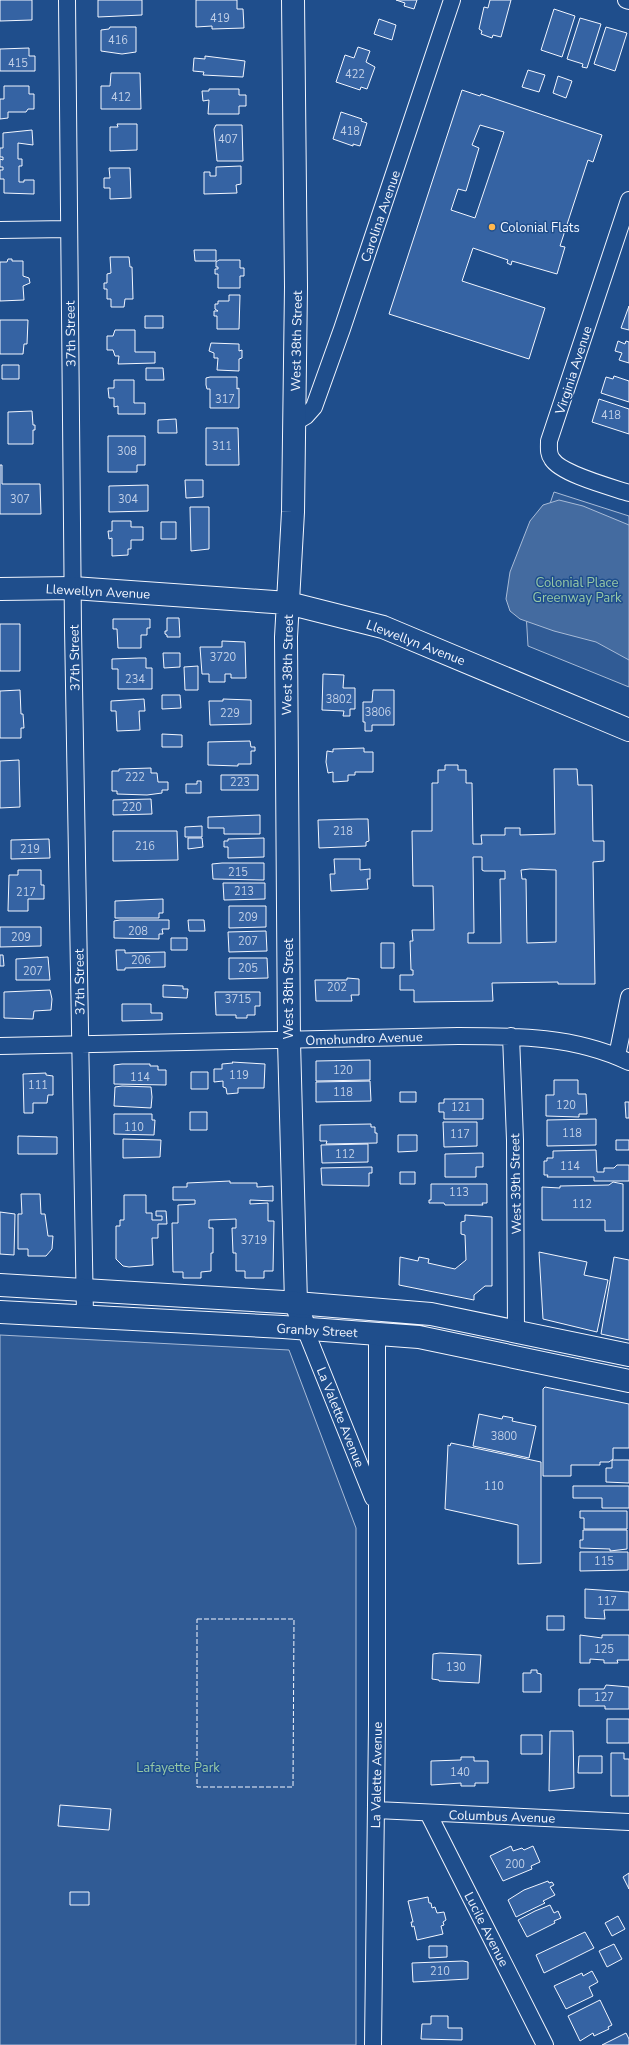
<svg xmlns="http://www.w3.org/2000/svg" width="629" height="2045" font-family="'Nunito Sans',sans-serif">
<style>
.green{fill:#305b95;stroke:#a8bbd7}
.water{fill:#446ba0;stroke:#a8bbd7}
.building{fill:#3563a3;stroke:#f2f6ff;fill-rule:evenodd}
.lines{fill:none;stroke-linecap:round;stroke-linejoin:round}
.street-casing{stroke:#f2f6ff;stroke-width:18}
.secondary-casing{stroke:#f2f6ff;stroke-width:24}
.primary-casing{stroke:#f2f6ff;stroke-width:24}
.street{stroke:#1f4e8c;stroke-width:16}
.secondary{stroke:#1f4e8c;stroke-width:22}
.primary{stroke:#1f4e8c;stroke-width:22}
.fence{stroke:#f2f6ff;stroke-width:1;stroke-dasharray:5 2;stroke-linecap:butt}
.poi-dot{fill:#ffb74d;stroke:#1f4e8c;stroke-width:1.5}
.labels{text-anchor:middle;stroke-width:3;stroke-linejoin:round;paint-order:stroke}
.number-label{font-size:11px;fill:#c3d1e8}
.street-label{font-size:13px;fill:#f2f6ff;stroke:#1f4e8c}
.poi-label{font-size:13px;fill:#f2f6ff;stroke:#1f4e8c;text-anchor:start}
.park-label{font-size:13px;fill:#97c8a6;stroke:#1f4e8c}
</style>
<rect width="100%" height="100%" fill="#1f4e8c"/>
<!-- green -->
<path class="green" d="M554,492L629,516V687L528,646L524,579Z
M0,1335L289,1350L356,1528V2045H0Z"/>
<!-- water -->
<path class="water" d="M559,500L583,506L629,525V660L596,642L554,631L520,619L510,611L506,599L510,572L530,521L543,505Z"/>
<!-- building -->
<path class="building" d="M0,0H32V20L0,21Z
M98,0H142V15L98,17Z
M196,0H237V9H243L244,28L212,29V26L196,27Z
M396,0H417L414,9L404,6L405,3Z
M490,0H511L501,37L493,35L492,38L481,34L482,31L479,29L484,7L488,8Z
M554,9L575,16L562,57L541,50Z
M580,18L601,24L587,68L582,67L583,64L567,59Z
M379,19L396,25L392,40L374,34Z
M110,27H136V52L122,54L101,51V30L109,29Z
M606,27L627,33L615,71L594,64Z
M358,47L370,51L366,62L375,67L367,89L361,87L360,90L336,82L345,55L354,58Z
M29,48V56H35V71H0V49Z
M205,56L245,61L243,77L203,75L204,72L193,71L194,58L205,59Z
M528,70L545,75L539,92L522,87Z
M111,73H140L141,109H101V86H110Z
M558,76L572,81L566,98L553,93Z
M4,86H29V94H34V109H28L26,112H8V118L0,119V99H4Z
M209,89H239V95H246V106H239V114H208L209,100L203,101L202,91H209Z
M462,90L480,96L481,94L602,135L593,162L588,160L560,246L565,247L557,274L512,261L511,265L507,263L508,260L473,248L462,281L545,308L529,359L389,314ZM480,125L504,132L475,218L451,210L458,189L466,191L479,148L472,145Z
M341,112L362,119L361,121L367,123L360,146L353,144V146L333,139Z
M117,124H137V150L110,151V127H118Z
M216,125H242L243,161H217L214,129Z
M32,130L33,145L18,143V159H22V166H19V182H24V180H34V194L4,193V179H0V170H3V167H0V159L3,160V157H0V148H3V133Z
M241,166V184L236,185L237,193L204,194V172H210V176H216V167Z
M109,168H130L131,198L110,199V188H104V178H110Z
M194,250H216V261H195Z
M110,257H129L130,267H132L133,299H125L124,307H111V299H107V289H104V283H107V274L111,273Z
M8,259H12V261H23V276L29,278L30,283L23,286L24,300L0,301V262H7Z
M219,260H240V268H244V276H240V288H218V274H215V269H218V267H216V262Z
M229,295H240L239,329H217V316H214V311H218L215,309V304H218V301H229Z
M629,306V330L621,328Z
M145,316H163V328H145Z
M0,320H28L27,344H24L23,354H0Z
M115,330H135V352H155V363L118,364L119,356H115L113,350H107V336H113Z
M618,341L625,344L626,341L629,342V363L619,360L622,353L615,351Z
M211,343L239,344V351L242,350V358L239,359V371L217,370L218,358H214V353L209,351Z
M2,365H19V379H2Z
M146,368H163L164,380H146Z
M614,376L629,381V402L601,393L606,377L613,379Z
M210,377H237V389L239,388V408H210V389H207L206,385V378Z
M114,380H134V403H145V414H118V406L114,407V398H109L108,388H114Z
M599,399L629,409V434L592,422Z
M32,411L33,425H35V430H33V444H8V412Z
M176,419L177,433H158V420Z
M206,428H238L239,465H206Z
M108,436H145V465H137V472H108Z
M0,465H2V484H40L41,514H0Z
M185,480H203V497L186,498Z
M148,485V511L109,512V486Z
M190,507H209V549L191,551Z
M112,521H131V527H143V540H131V549H128V555L112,556V538L109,539L108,531H112Z
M161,522H176V539H161Z
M167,618H179L180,637H167V635L165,634V631H167Z
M113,619H150V628H147V635H141V648H118L117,629H113Z
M0,624H20V671H0Z
M222,641L245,642L246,678H231V674H225V682H209V674H202L200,647H222Z
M163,653H180V667L164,668Z
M139,658H146V668H152V689H118V669H112V659Z
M198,666V690H185L184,667Z
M323,674L344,675L343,688H355V709H350V716H343L344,711L322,710Z
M20,690L21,714H23L24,728H21V738H0V691Z
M373,690H394V725H372V731H365V722H363V702H372Z
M162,695H180L181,708L162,709Z
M144,699L145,711H139L140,730L117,731L116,711H111V701Z
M223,699L251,700V724L210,725L209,701H223Z
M162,734L182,735V747H162Z
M250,741L251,747H255V751H251V764H238V766L208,765V742Z
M364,748V752H373V772H355V775H348V781L333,782V772L328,773L326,762L327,751L333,752V749Z
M19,760L20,807L0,808V761Z
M445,765H458V770H466V783H472L473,844H482L481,835H505V828H520V835L555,834L554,769H577L578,785H592L593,841H604V861L593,862L595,984H558V982L492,983L493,1001L414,1002V990H400V975H413V970H411L410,941H413L412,930H434L433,886H413L412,831H432V783H438V770H445ZM473,857H482V870L484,871H505V879H500L501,943H468V933H474ZM530,869L556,870V942L527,943L526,879H522L521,870Z
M151,768V773H157L158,782H168V790H162V793L147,795L117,794V791H112V771H119V769Z
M221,775H258V790H221Z
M197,781H201V793H186V784H197Z
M151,799L152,814L113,815V800Z
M260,815V834H224V828H208V817Z
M358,819H368L369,841L366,842V846L319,848L318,820Z
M202,826V837H185V827Z
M113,831H177L178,860L113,861Z
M188,838H202L203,847L188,849Z
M264,838V857L228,858V847H224V841H228V839Z
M49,839L50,858L11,859V840Z
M334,859H360V870L370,869V879H367L368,889L331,891L330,874H335Z
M222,863H264V880L213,879L212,864Z
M18,870H41V885H44V899H28V911H8L9,875H18Z
M223,883H265V899L224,900Z
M163,899V913H159V918H115V901Z
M229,906H266V927L229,928Z
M120,920H169V929H162L163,934H159V939L114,938V921Z
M188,920H204L205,931H189Z
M0,927H41V946L0,947Z
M266,931L267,951L229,952L228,932Z
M171,938H187V950H171Z
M381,943H394V968H381Z
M116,950H125V953L165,952V967L125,968V970H117Z
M0,955H3L4,966H0Z
M48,957L50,980H16V959Z
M229,958H267L268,978L229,979Z
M347,978L359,979V995H351L352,1001H316L315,980H347Z
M163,985L183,986V989H188L187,998L163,997Z
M50,990L52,999L51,1010L34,1011L33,1019L4,1018V992Z
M215,992H260V1006H255V1015H247V1018H236V1015H216Z
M122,1004H151V1013H162V1020L122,1021Z
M370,1060V1080L316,1081V1061Z
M232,1062L265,1064L264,1088H238V1093L227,1094L226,1088L223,1087V1081L214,1082V1069H222V1064L233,1063Z
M122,1064H150V1066H158V1070H166V1085L114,1084V1065Z
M191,1072H208V1089H191Z
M46,1073V1075L53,1076V1095H48L47,1103H33V1113H24L23,1074Z
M554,1080H578V1094H586L587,1114H579V1117L546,1116V1095H554Z
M370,1081L371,1101L316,1102V1082Z
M122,1086L151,1087L152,1097L151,1108L114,1106L115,1087Z
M400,1092H416V1102H400Z
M444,1099H483V1119H444V1112H439V1103H444Z
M625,1102H629V1118H626Z
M190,1112H207V1130H190Z
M114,1114H152V1120H155L154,1135L114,1134Z
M596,1119V1145L547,1146V1120Z
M443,1122H477V1146L444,1147Z
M371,1124V1127H375V1133H377V1143L326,1144L327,1141H320V1125Z
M398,1135H417V1151L398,1152Z
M18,1136L57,1137V1154H18Z
M123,1139L161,1140L160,1157L123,1158Z
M616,1140H629V1150H616Z
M368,1144V1162L322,1163L321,1145Z
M596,1150L597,1172H604V1168H614L617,1165H629V1181H594V1177H547L548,1175H544V1161H547V1158H553V1151Z
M483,1153V1167H476V1177H445V1154Z
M372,1167V1173H369V1186L322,1185L321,1168Z
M400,1172H415V1184H400Z
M230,1181V1183H257V1187L273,1186V1201L250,1200V1204L268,1203V1221H274L273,1271H264V1278H245V1271H236V1253H233L232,1228H236V1219L209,1220V1228H213V1253H211V1271L201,1272V1278H183V1272H173L172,1223H178V1205L195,1204V1200H173V1187H187V1183Z
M613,1182L623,1184V1231H605V1220H542V1187L560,1188V1186L609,1185Z
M431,1184H487V1203H482L483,1205H445L444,1203H429V1200H431Z
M21,1194H40L41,1214H45L48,1236H53L52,1249L46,1256H28V1249H18V1214H22Z
M124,1195H146V1213H152V1220H162V1216H156V1211H166L167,1224H158V1238H152L153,1265L129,1267L123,1266L116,1259V1226H120V1220H124Z
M0,1212L15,1214L14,1255L0,1254Z
M465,1215L492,1217V1286H485L474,1295V1300L399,1285L400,1257L418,1261L419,1257L429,1259L428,1263L455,1269L466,1260L465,1235L461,1234V1222L465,1221Z
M539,1252L587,1262L584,1275L608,1280L597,1332L543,1319Z
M614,1257L629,1260V1340L601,1334Z
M545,1387L629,1404V1448H613V1459L609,1462H600V1465H571V1476H543V1389Z
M479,1414L502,1419L503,1416L513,1418L512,1421L536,1426L529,1458L473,1446Z
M451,1443L541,1462V1563L518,1564V1525L445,1509L448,1445L450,1446Z
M612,1460H629V1483L606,1482V1468H612Z
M573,1486H629V1508H602V1498H573Z
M580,1511H627V1529H584V1518H580Z
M583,1530H627V1549L610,1551V1549L580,1548V1540H583Z
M580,1552H628V1570L580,1571Z
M585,1589L629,1592V1610H604L605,1619L585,1618Z
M547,1616H564V1630H547Z
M580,1635L602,1638V1635H629V1660H617L618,1663H604V1660L590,1659V1663H580Z
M440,1653L481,1655L479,1683L439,1681V1680L432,1679L433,1654Z
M531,1670H537V1673L541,1674V1692H523V1673H531Z
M606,1685L629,1687V1709H605V1706H579V1689H604Z
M607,1719H629V1743H607Z
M550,1731H573L574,1788L549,1791Z
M521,1735H542V1754H521Z
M611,1753H624V1759H629V1796H611Z
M579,1756H602V1773H578Z
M461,1757H474V1761H488V1783H475V1786H461V1783L431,1785V1761L461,1760Z
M60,1805L111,1809L109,1830L58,1826Z
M511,1846L513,1851L522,1848L524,1850L533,1846L540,1862L531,1866L532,1869L503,1881L490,1856Z
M629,1873V1889L623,1877Z
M548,1881L549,1883L552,1882L554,1885L550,1887L555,1895L543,1901L545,1903L516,1917L508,1900L524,1890Z
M70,1892H89V1905H70Z
M428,1897L429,1903H431L432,1908L435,1907L437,1913L444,1912L446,1920L443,1922L444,1925L441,1926L443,1934L417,1940L414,1926L412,1927L411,1922H413L408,1901Z
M550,1905L554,1913L558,1911L561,1918L554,1921L555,1923L527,1937L518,1920L535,1911Z
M618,1916L625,1929L612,1936L605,1923Z
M585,1932L594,1948L544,1973L536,1955Z
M614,1944L622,1959L607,1967L599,1951Z
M429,1946H447V1957L429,1958Z
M463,1961L468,1962V1979L413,1982L412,1963Z
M592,1971L598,1982L589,1987L593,1996L566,2009L554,1986L582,1973L583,1976Z
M600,2000L612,2025L608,2027L609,2029L594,2036L593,2033L580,2041L568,2016Z
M431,2016H448V2028H462V2040L421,2039L422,2024H431Z
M626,2033L629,2039V2045H602Z"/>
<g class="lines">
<!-- street casing -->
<g class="street-casing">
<path id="street" d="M67,0L73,628L85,1316
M626,0L629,1
M629,200L549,441C549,448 548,454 552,459C561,474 611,487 629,493
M0,230L68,229
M294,423L306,416L314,407L342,329L452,0
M511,1036L515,1140L516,1331
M0,1046L458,1036C517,1036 575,1036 629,1062
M617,1056L629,997
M305,1329L373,1498
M376,1810L629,1822
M428,1813L545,2045
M373,2045L377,1724V1333"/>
</g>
<!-- secondary casing -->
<g class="secondary-casing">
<path id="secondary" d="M293,0L296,287L293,512L286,637L289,1041L296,1303L305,1329
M0,589L73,588L288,603L383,627L629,730"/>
</g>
<!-- primary casing -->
<g class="primary-casing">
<path id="primary" d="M0,1285L284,1302L431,1314L629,1355
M0,1312L283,1327L419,1337L629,1381"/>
</g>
<!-- street -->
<use href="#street" class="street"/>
<!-- secondary -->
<use href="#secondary" class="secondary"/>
<!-- primary -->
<use href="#primary" class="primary"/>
<!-- fence -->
<path class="fence" d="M197,1619H294L293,1787H197Z"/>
</g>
<!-- markers -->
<circle class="poi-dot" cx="492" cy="227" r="4"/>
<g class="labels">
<!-- number labels -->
<g class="number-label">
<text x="220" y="22">419</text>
<text x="118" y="44">416</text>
<text x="18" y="67">415</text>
<text x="355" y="78">422</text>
<text x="121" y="101">412</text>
<text x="350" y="135">418</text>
<text x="228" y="143">407</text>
<text x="225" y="403">317</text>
<text x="611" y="419">418</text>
<text x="222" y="450">311</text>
<text x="127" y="455">308</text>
<text x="20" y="503">307</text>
<text x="128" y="503">304</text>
<text x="223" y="661">3720</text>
<text x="135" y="683">234</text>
<text x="339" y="703">3802</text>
<text x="378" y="716">3806</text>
<text x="230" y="717">229</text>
<text x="135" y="781">222</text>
<text x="240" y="786">223</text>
<text x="132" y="811">220</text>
<text x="343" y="835">218</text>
<text x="145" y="850">216</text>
<text x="30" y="853">219</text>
<text x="238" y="876">215</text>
<text x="244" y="895">213</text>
<text x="26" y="896">217</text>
<text x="248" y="921">209</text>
<text x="138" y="935">208</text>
<text x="21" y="941">209</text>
<text x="248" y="945">207</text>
<text x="141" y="964">206</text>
<text x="248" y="972">205</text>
<text x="33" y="975">207</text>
<text x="337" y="991">202</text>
<text x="238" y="1003">3715</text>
<text x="343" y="1074">120</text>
<text x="239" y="1079">119</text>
<text x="140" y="1081">114</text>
<text x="38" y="1089">111</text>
<text x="343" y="1096">118</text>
<text x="566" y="1109">120</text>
<text x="461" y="1111">121</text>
<text x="134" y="1131">110</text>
<text x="572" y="1137">118</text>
<text x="460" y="1138">117</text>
<text x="345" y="1158">112</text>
<text x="570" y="1170">114</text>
<text x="459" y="1196">113</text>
<text x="582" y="1208">112</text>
<text x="254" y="1244">3719</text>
<text x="504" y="1440">3800</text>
<text x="494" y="1490">110</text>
<text x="604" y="1565">115</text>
<text x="607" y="1605">117</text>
<text x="604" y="1653">125</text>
<text x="456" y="1671">130</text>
<text x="604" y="1701">127</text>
<text x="460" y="1776">140</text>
<text x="515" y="1868">200</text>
<text x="440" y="1975">210</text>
</g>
<!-- street labels -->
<g class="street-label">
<text transform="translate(380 216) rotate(-71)" y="5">Carolina Avenue</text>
<text transform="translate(70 334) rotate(-91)" y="5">37th Street</text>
<text transform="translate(296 341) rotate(-89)" y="5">West 38th Street</text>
<text transform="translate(573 370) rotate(-72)" y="5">Virginia Avenue</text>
<text transform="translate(98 591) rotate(3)" y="5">Llewellyn Avenue</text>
<text transform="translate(416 642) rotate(21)" y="5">Llewellyn Avenue</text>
<text transform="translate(74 658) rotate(-91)" y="5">37th Street</text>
<text transform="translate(287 665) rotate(-89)" y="5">West 38th Street</text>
<text transform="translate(79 982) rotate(-91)" y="5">37th Street</text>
<text transform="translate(288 989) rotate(-90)" y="5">West 38th Street</text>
<text transform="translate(364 1038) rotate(-2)" y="5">Omohundro Avenue</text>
<text transform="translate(515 1184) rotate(-91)" y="5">West 39th Street</text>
<text transform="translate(317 1330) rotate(3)" y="5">Granby Street</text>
<text transform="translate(341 1417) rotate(68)" y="5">La Valette Avenue</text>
<text transform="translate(376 1775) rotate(-89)" y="5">La Valette Avenue</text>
<text transform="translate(502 1816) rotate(2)" y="5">Columbus Avenue</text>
<text transform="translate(487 1929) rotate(63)" y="5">Lucile Avenue</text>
</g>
<!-- poi labels -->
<g class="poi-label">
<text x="500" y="232">Colonial Flats</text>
</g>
<!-- park labels -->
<g class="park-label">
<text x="577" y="587">Colonial Place<tspan x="577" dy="15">Greenway Park</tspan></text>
<text x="178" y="1772">Lafayette Park</text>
</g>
</g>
</svg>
